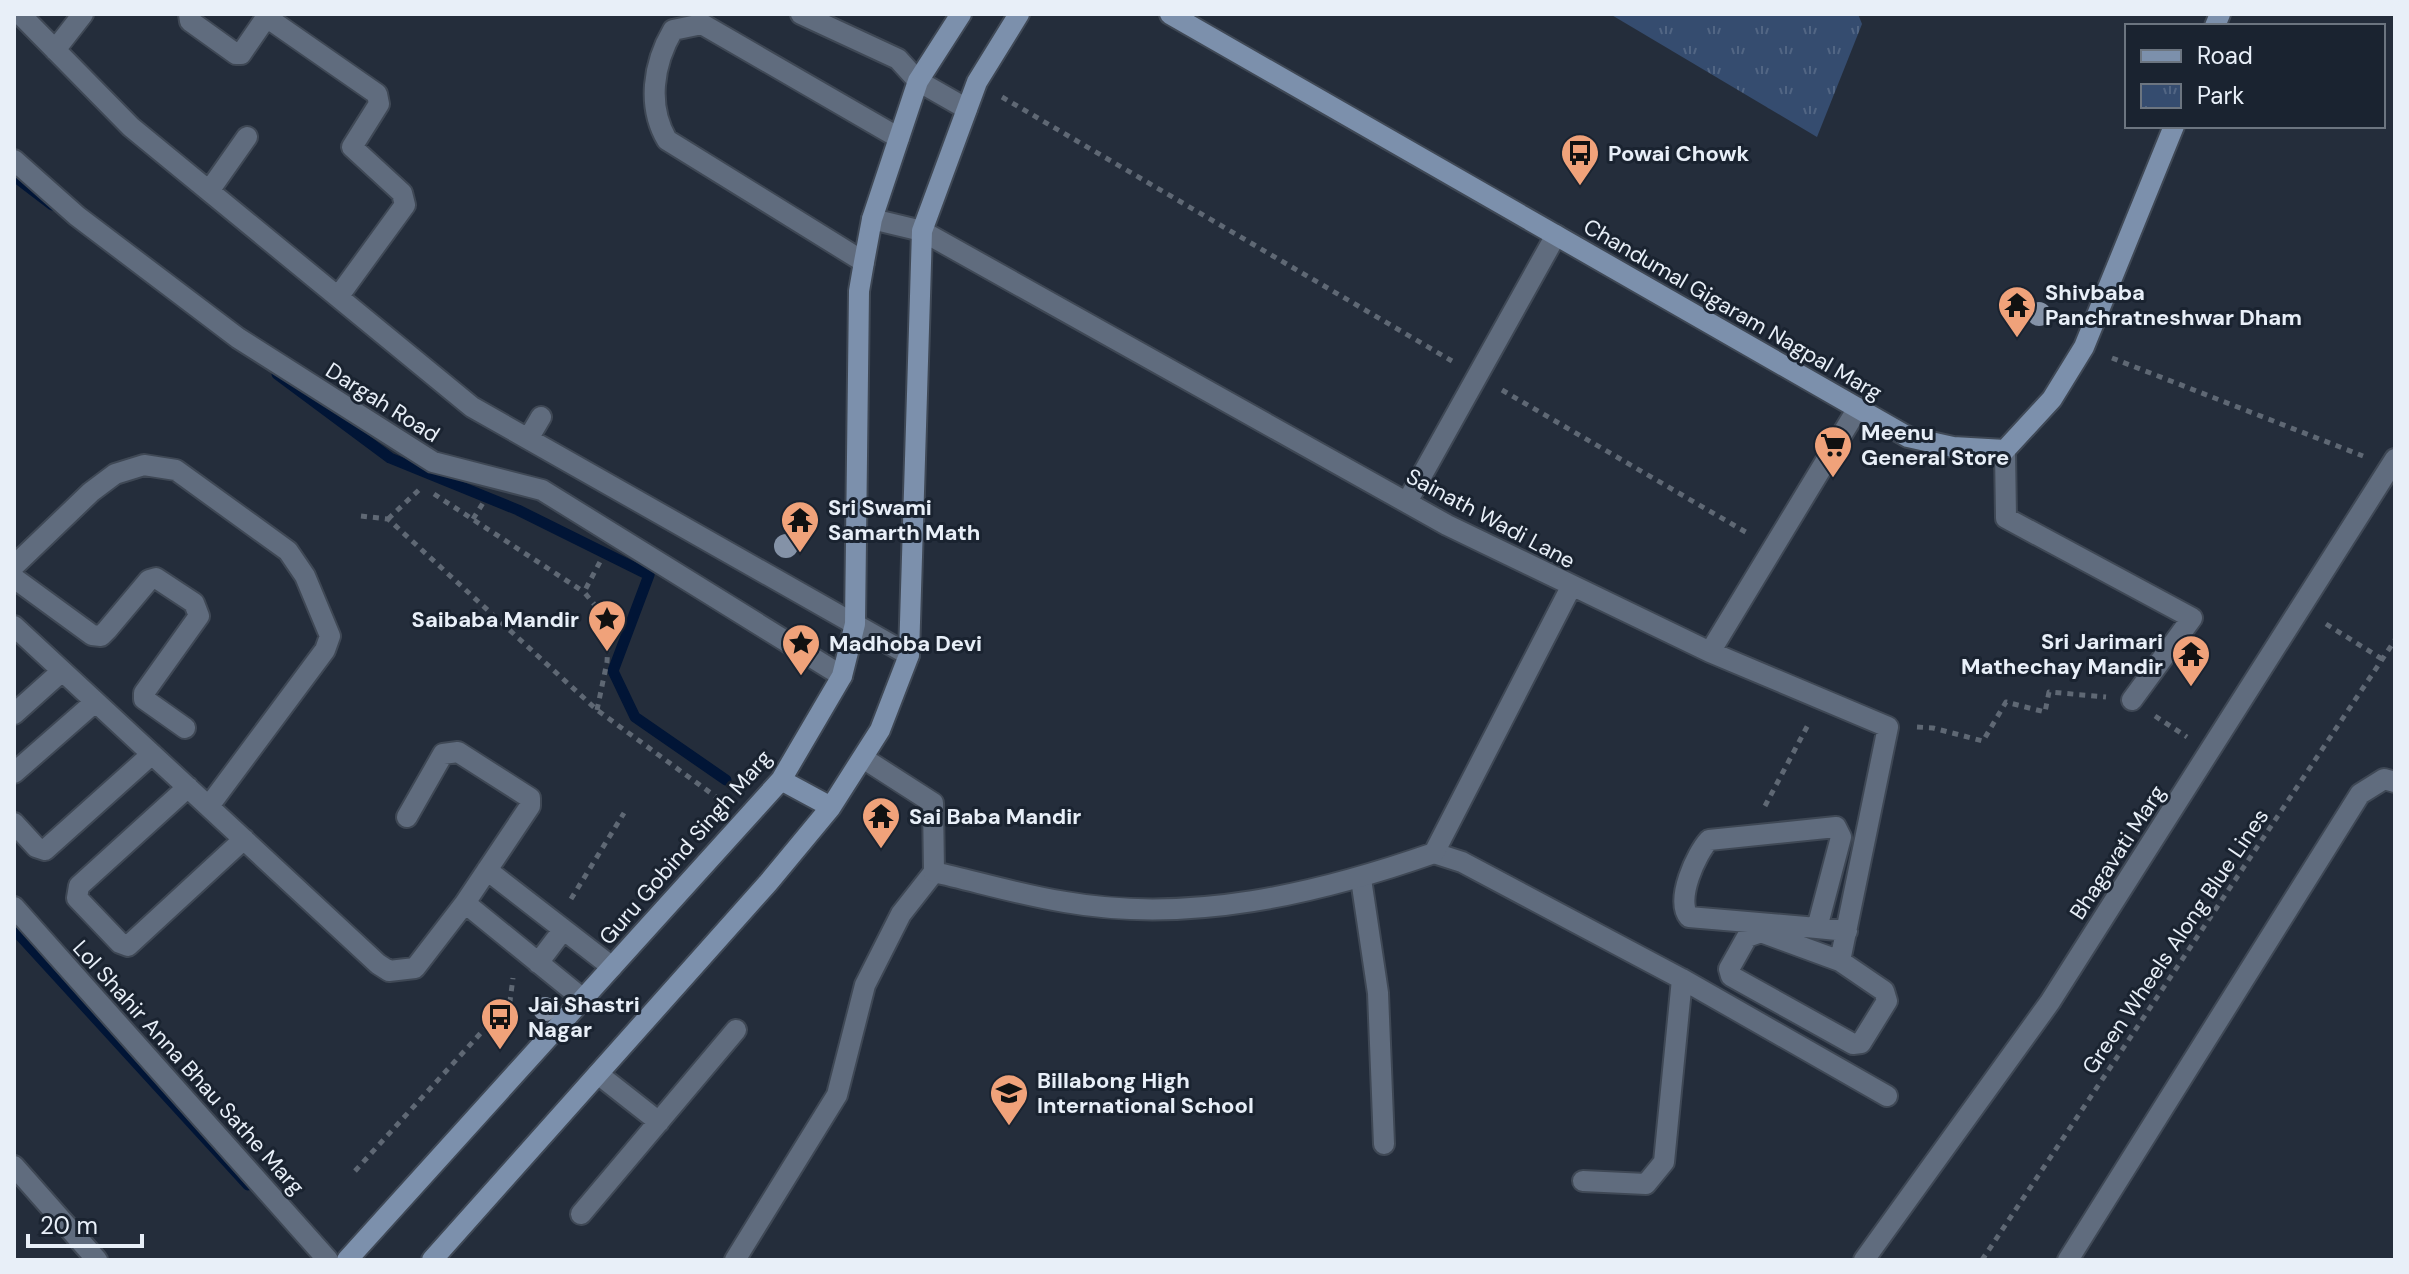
<svg xmlns="http://www.w3.org/2000/svg" width="2409" height="1274" font-family="'DM Sans',sans-serif">
<style>
.park{fill:url(#park-tufts)}
.lines{fill:none;stroke-linecap:round;stroke-linejoin:round}
.stream{stroke:#011536;stroke-width:11}
.lane-casing{stroke:#3f4855;stroke-width:24}
.street-casing{stroke:#3f4855;stroke-width:24}
.secondary-casing{stroke:#3f4855;stroke-width:24}
.path{stroke:#5f6874;stroke-width:5;stroke-dasharray:6 6;stroke-linecap:butt}
.lane{stroke:#606c7e;stroke-width:20}
.street{stroke:#606c7e;stroke-width:20}
.secondary{stroke:#7c90ac;stroke-width:20}
.tree{fill:#8492a7}
.labels{text-anchor:middle;stroke-width:6;stroke-linejoin:round;paint-order:stroke}
.poi-label{font-size:22px;font-weight:bold;fill:#e8eff8;stroke:#1a2330;text-anchor:start}
.street-label{font-size:22px;fill:#e8eff8;stroke:#1a2330}
</style>
<defs>
<pattern id="park-tufts" width="24" height="20" patternUnits="userSpaceOnUse" patternTransform="scale(2)"><rect width="24" height="20" fill="#354c6f"/><path d="M3 7l-1-3M5 7V3M7 7l1-3M15 17l-1-3M17 17v-4M19 17l1-3" fill="none" stroke="#526684"/></pattern>
</defs>
<rect width="100%" height="100%" fill="#242d3b"/>
<!-- park -->
<path class="park" d="M1610,14H1858L1862,24L1817,137Z"/>
<g class="lines">
<!-- stream -->
<path class="stream" d="M14,176L52,205
M277,374L390,458L518,510L649,575L613,671L635,717L726,780
M14,929L248,1185"/>
<!-- lane casing -->
<g class="lane-casing">
<path id="lane" d="M801,14L898,59L918,81L967,109
M1434,853L1462,862L1682,979L1887,1096
M1361,879L1378,993L1384,1144
M1583,1181L1646,1184L1664,1162L1682,979
M735,1260L837,1095L865,985L901,914L934,872"/>
</g>
<!-- street casing -->
<g class="street-casing">
<path id="street" d="M20,14L131,127L472,407L909,655
M189,14L190,21L236,54H241L263,22L272,21L377,94L379,104L352,147L402,193L405,205L338,297
M55,50L83,14
M14,160L77,216L238,338L433,462L542,490L842,676
M209,191L247,137
M872,219L922,231L1447,525L1710,652L1888,727L1840,961
M864,262L667,140C647,106 653,64 673,30L702,24L899,138
M528,439L541,417
M2005,450L2006,518L2192,618L2132,700
M1407,502L1556,235
M14,566L91,492L115,474L144,465L176,470L288,551L305,576L330,636L325,650L209,806
M14,578L92,635L101,636L107,630L149,580L156,578L194,603L199,616L144,693V699L185,728
M14,626L378,964L389,971L415,968L465,903L583,999
M1710,652L1858,408
M14,714L62,671
M863,758L933,803L934,872C978,882 1021,895 1065,902C1190,924 1317,894 1434,853L1571,587
M14,773L95,702
M188,787L79,886L77,898L120,943L128,946L244,839
M407,817L443,754L458,752L530,798V806L465,903
M14,823L36,847L45,850L152,754
M487,870L612,967
M14,907L328,1260
M1817,928L1841,837L1836,827L1709,840C1696,854 1675,900 1689,917L1817,928L1847,931
M1761,932L1840,961L1884,991L1887,1001L1861,1043L1853,1044L1731,976L1729,969L1747,937Z
M538,963L563,930
M598,1074L659,1122
M14,1166L97,1260
M581,1214L736,1030
M1864,1260L2050,1002L2395,459
M2068,1260L2360,794L2384,779L2395,782"/>
</g>
<!-- secondary casing -->
<g class="secondary-casing">
<path id="secondary" d="M1170,14L1908,437L1953,447L2005,450L2052,399L2084,347L2174,126
M2215,26L2220,14
M781,780L831,807
M347,1260L781,780L842,676L855,624L859,291L864,262L872,219L918,81L961,14
M432,1260L768,883L831,807L880,730L909,655L922,231L977,82L1019,14"/>
</g>
<!-- path -->
<path class="path" d="M1002,97L1452,361
M2112,358L2363,456
M1502,390L1749,534
M434,494L584,592
M361,516L388,519L597,710L723,802
M388,519L422,487
M473,519L483,503
M2326,624L2382,659
M597,710L607,662L609,622L584,592L602,558
M2155,716L2187,737
M1917,727L1933,728L1983,741L2006,702L2045,712L2049,692L2106,697
M1765,806L1809,723
M571,899L624,813
M355,1171L510,1001L513,978
M1982,1260L2395,640"/>
<!-- lane -->
<use href="#lane" class="lane"/>
<!-- street -->
<use href="#street" class="street"/>
<!-- secondary -->
<use href="#secondary" class="secondary"/>
</g>
<!-- trees -->
<g class="tree">
<circle cx="2039" cy="314" r="12"/>
<circle cx="786" cy="546" r="12"/>
<circle cx="545" cy="1009" r="12"/>
</g>
<!-- icons -->
<defs>
<g id="bus-pin" transform="scale(2)"><path d="M0 17L-7.5 6A9.5 9.5 0 1 1 7.5 6Z" fill="#f0a27a" stroke="#1a2330"/><path d="M-5-6H5V4H4V6H2V4H-2V6H-4V4H-5ZM-3.5-4V0h7V-4ZM-3.5 1.2v1.5H-2V1.2ZM2 1.2v1.5H3.5V1.2Z" fill="#111"/></g>
<g id="temple-pin" transform="scale(2)"><path d="M0 17L-7.5 6A9.5 9.5 0 1 1 7.5 6Z" fill="#f0a27a" stroke="#1a2330"/><path d="M0-6L5-2H3V0L6.5 2.5H4V6H1.5V3h-3V6H-4V2.5H-6.5L-3 0V-2H-5Z" fill="#111"/></g>
<g id="supermarket-pin" transform="scale(2)"><path d="M0 17L-7.5 6A9.5 9.5 0 1 1 7.5 6Z" fill="#f0a27a" stroke="#1a2330"/><path d="M-6-5.5h2.5l.6 2H6L4.5 2H-2.5L-4.4-4H-6ZM-1.5 3.2a1.3 1.3 0 1 0 .1 0ZM3 3.2a1.3 1.3 0 1 0 .1 0Z" fill="#111"/></g>
<g id="sight-pin" transform="scale(2)"><path d="M0 17L-7.5 6A9.5 9.5 0 1 1 7.5 6Z" fill="#f0a27a" stroke="#1a2330"/><path d="M0-6L1.8-2.2L6-1.7L2.9 1.2L3.7 5.4L0 3.3L-3.7 5.4L-2.9 1.2L-6-1.7L-1.8-2.2Z" fill="#111"/></g>
<g id="school-pin" transform="scale(2)"><path d="M0 17L-7.5 6A9.5 9.5 0 1 1 7.5 6Z" fill="#f0a27a" stroke="#1a2330"/><path d="M0-5L7-2L0 1L-7-2ZM-4 1L0 2.5L4 1V4Q0 6-4 4Z" fill="#111"/></g>
</defs>
<g fill-rule="evenodd">
<use href="#bus-pin" x="1580" y="153"/>
<use href="#temple-pin" x="2017" y="305"/>
<use href="#supermarket-pin" x="1833" y="445"/>
<use href="#temple-pin" x="800" y="520"/>
<use href="#sight-pin" x="607" y="619"/>
<use href="#sight-pin" x="801" y="643"/>
<use href="#temple-pin" x="2191" y="654"/>
<use href="#temple-pin" x="881" y="816"/>
<use href="#bus-pin" x="500" y="1017"/>
<use href="#school-pin" x="1009" y="1093"/>
</g>
<g class="labels">
<!-- poi labels -->
<g class="poi-label">
<text x="1608" y="161">Powai Chowk</text>
<text x="2045" y="300">Shivbaba<tspan x="2045" dy="25">Panchratneshwar Dham</tspan></text>
<text x="1861" y="440">Meenu<tspan x="1861" dy="25">General Store</tspan></text>
<text x="828" y="515">Sri Swami<tspan x="828" dy="25">Samarth Math</tspan></text>
<text x="579" y="627" text-anchor="end">Saibaba Mandir</text>
<text x="2163" y="649" text-anchor="end">Sri Jarimari<tspan x="2163" dy="25">Mathechay Mandir</tspan></text>
<text x="829" y="651">Madhoba Devi</text>
<text x="909" y="824">Sai Baba Mandir</text>
<text x="528" y="1012">Jai Shastri<tspan x="528" dy="25">Nagar</tspan></text>
<text x="1037" y="1088">Billabong High<tspan x="1037" dy="25">International School</tspan></text>
</g>
<!-- street labels -->
<g class="street-label">
<text transform="translate(1733 309) rotate(30)" y="8">Chandumal Gigaram Nagpal Marg</text>
<text transform="translate(383 402) rotate(32)" y="8">Dargah Road</text>
<text transform="translate(1491 518) rotate(28)" y="8">Sainath Wadi Lane</text>
<text transform="translate(685 847) rotate(-49)" y="8">Guru Gobind Singh Marg</text>
<text transform="translate(2117 852) rotate(-57)" y="8">Bhagavati Marg</text>
<text transform="translate(2175 941) rotate(-56)" y="8">Green Wheels Along Blue Lines</text>
<text transform="translate(189 1067) rotate(48)" y="8">Lol Shahir Anna Bhau Sathe Marg</text>
</g>
</g>
<!-- border -->
<rect width="2409" height="1274" fill="none" stroke="#e8eff8" stroke-width="32"/>
<!-- legend -->
<rect x="2125" y="24" width="260" height="104" fill="#1a2330" stroke="#6c7580" stroke-width="2"/>
<rect x="2141" y="50" width="40" height="12" fill="#7c90ac" stroke="#6c7580" stroke-width="2"/>
<text x="2197" y="64" font-size="24" fill="#e8eff8">Road</text>
<rect x="2141" y="84" width="40" height="24" fill="url(#park-tufts)" stroke="#6c7580" stroke-width="2"/>
<text x="2197" y="104" font-size="24" fill="#e8eff8">Park</text>
<!-- scale -->
<path d="M28 1234v12h114v-12" fill="none" stroke="#e8eff8" stroke-width="4"/>
<text x="40" y="1234" font-size="24" fill="#e8eff8" stroke="#1a2330" stroke-width="6" paint-order="stroke">20 m</text>
</svg>
